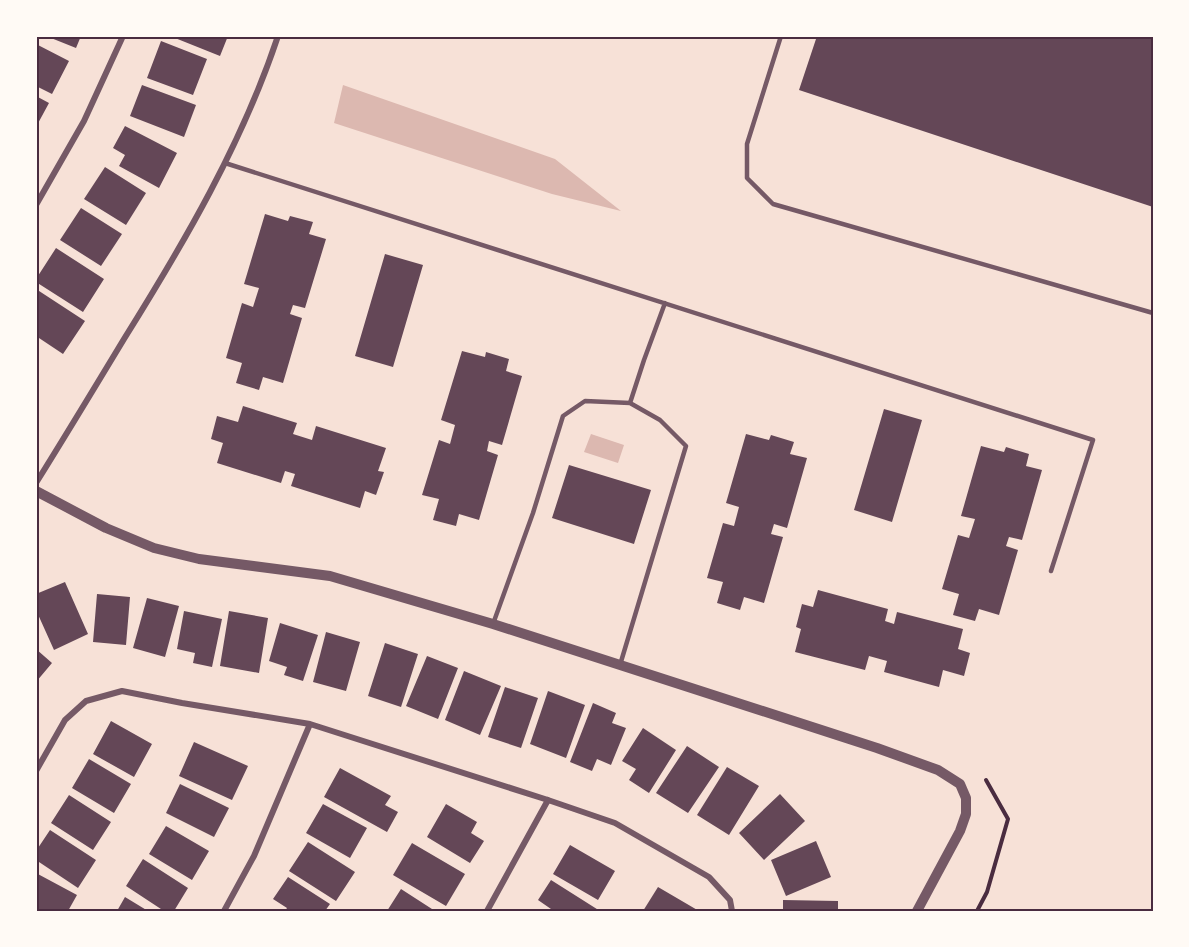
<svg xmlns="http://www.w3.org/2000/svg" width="1189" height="947" font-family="'Open Sans',sans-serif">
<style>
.water{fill:#dcb8b0}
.building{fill:#644757}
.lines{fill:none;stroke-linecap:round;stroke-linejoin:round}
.path{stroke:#4a2c40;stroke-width:4}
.service{stroke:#755966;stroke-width:4.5}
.minor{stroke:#755966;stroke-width:6}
.tertiary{stroke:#755966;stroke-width:10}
.neatline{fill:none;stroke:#4a2c40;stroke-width:2}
</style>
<rect width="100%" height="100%" fill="#f7e1d7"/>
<!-- water -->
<path class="water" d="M343,85L555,159L621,211L552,194L334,123Z
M591,434L624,445L618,463L584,452Z"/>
<!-- building -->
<path class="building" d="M46,36H81L76,48Z
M170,36H228L220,56Z
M817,36H1153V207L799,90Z
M161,41L207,59L193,95L147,78Z
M36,44L69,61L52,94L36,86Z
M142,85L196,105L184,137L130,116Z
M36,96L49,103L36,127Z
M125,126L177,153L159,188L119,166L125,155L113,148Z
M105,167L146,193L126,225L84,199Z
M81,208L122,234L101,266L60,240Z
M265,214L288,221L290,216L313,222L309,234L326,239L305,308L293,305L290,314L302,318L283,383L263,377L259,390L236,383L242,363L226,358L242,303L253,307L259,288L244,284Z
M56,248L104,279L83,312L36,282V279Z
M385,254L423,265L393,367L355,356Z
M36,289L85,321L63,354L36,336Z
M462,351L485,357L486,352L509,359L506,371L522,376L502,445L489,441L487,451L498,455L479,520L459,514L456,526L433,520L439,499L422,495L439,440L450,444L455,425L441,420Z
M243,406L297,423L293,434L312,440L316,426L386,448L378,471L384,472L376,495L365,491L360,508L291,486L295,474L285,471L281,483L217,463L223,443L211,439L217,416L238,422Z
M884,409L922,420L892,522L854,510Z
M746,434L769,440L771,435L794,442L790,454L807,458L787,528L774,524L771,534L783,537L764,603L744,597L740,610L717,603L723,582L707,578L723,523L734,526L739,507L726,503Z
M981,446L1004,452L1006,447L1029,454L1026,466L1042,470L1022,540L1009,537L1006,546L1018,550L999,615L979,609L975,621L953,615L959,594L942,589L958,535L969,538L975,519L961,516Z
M569,465L651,490L634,544L552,518Z
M65,582L88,634L54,650L36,610V594Z
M818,590L888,609L885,621L894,624L897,612L963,629L958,649L970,653L964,676L943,670L939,687L884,672L887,661L869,656L865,670L795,652L801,629L796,627L802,604L813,607Z
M97,594L130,597L126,645L93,642Z
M147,598L179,606L165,657L133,648Z
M184,611L222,619L212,667L193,663L195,653L177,649Z
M229,611L268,618L259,673L220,666Z
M280,623L318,635L303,681L284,675L287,667L269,661Z
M326,632L360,642L346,691L313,682Z
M385,643L418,654L401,707L368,696Z
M36,649L52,663L36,682Z
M427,656L458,668L438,719L406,706Z
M464,671L501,686L480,735L445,720Z
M505,687L538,698L521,748L488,737Z
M548,691L585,705L566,758L530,744Z
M593,703L616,713L612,723L626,728L611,765L597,759L592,771L570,762Z
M111,721L152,744L134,777L93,754Z
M643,728L676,750L649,793L629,780L636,769L622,761Z
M194,742L248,766L232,800L179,776Z
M687,746L719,767L688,813L656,793Z
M89,759L131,784L114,813L72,788Z
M727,767L759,786L729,835L697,815Z
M340,768L391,796L385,805L398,812L387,832L324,797Z
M180,784L229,808L214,837L166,813Z
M780,794L805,821L764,860L739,833Z
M69,795L111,822L93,850L51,823Z
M323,804L367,828L350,858L306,833Z
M446,804L477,822L471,833L484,841L470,863L427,837Z
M166,826L209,851L192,880L149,854Z
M50,830L96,860L78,888L36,860V851Z
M816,841L831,877L786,896L771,860Z
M308,842L355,872L336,901L289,871Z
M412,843L465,874L446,906L393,875Z
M570,845L615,871L598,900L553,874Z
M143,859L188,888L174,911H164L126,886Z
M36,873L77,895L68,911H36Z
M288,877L330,904L325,911H285L287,908L273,899Z
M551,880L600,911H549L551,909L538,900Z
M658,887L699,911H643Z
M401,889L432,909L430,911H387Z
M125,897L148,911H117Z
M783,900L838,901V911H783Z"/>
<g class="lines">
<!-- path -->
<path class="path" d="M977,911L987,892L1008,819L986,780"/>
<!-- service -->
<path class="service" d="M781,36L747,144V178L773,204L1153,313
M225,163L1093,440L1051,571
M630,403L644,360L665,303
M493,624L533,513L563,416L585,401L630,403L660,420L686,446L620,665"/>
<!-- minor -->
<path class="minor" d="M36,205L84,121L123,36
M36,483C66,435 95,387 124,339C184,243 242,144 278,36
M36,771L65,720L86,701L122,691L182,703L310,724L548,800L615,823L709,877L730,900L732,911
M224,911L254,856L310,724
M487,911L548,800"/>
<!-- tertiary -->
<path class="tertiary" d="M36,491L106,528L154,548L199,559L330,576L493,624L877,748L938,770L960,784L966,798V814L960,831L917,911"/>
</g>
<!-- border -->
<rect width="1189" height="947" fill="none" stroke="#fffaf5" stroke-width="75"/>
<rect x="38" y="38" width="1114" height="872" class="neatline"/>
</svg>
